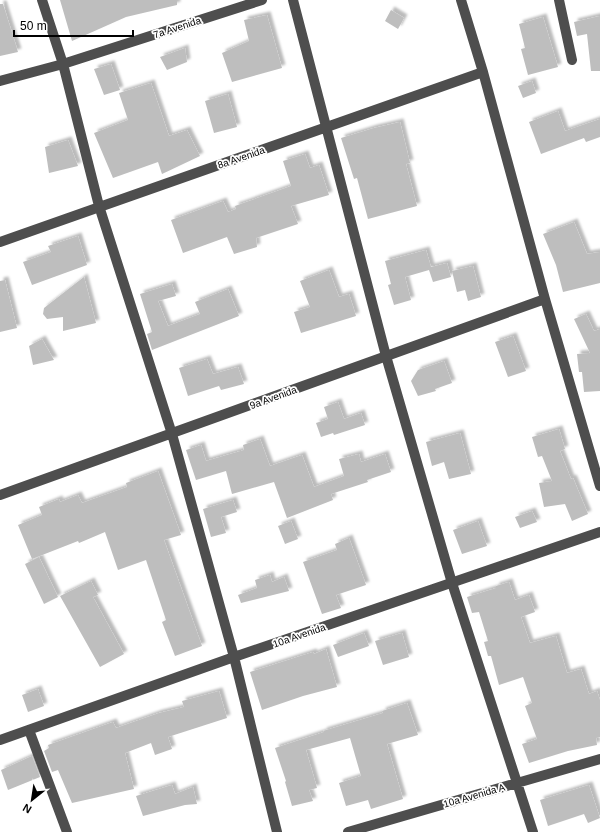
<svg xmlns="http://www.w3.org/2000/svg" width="600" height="832" font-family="Helvetica,sans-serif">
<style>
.building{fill:#bebebe;filter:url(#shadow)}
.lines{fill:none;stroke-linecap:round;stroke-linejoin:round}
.minor{stroke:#4e4e4e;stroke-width:10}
.labels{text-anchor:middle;stroke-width:3.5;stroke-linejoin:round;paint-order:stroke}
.street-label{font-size:10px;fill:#000;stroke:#fff}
</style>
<defs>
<filter id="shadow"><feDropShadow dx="3.5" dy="-3.5" stdDeviation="1" flood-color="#0004"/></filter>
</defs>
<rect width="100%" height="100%" fill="#fff"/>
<!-- building -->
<path class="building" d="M60,0H177V5L126,17L72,41Z
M0,4H3L18,52L0,56Z
M391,10L404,18L398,29L385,21Z
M267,15L282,68L232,82L222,53L249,41L244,20Z
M600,16V71H591L587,34L577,36L574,22Z
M543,17L558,67L528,75L521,49L525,48L519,24Z
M185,48L187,62L167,70L160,57Z
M111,64L120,90L104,95L94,69Z
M532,81L536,93L523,98L518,86Z
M151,83L169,136L187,130L200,156L162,174L158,162L113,178L94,133L128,120L119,93Z
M228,94L237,127L214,133L205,101Z
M558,111L565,131L600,119V137L586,142L584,138L541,154L529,122Z
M400,122L410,163L406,164L417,206L368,219L357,178L354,179L341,138L374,128Z
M68,140L78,166L49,173L45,147Z
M305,154L310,168L319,165L329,195L291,206L298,224L256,238L257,247L234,254L227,237L183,253L171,220L223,201L228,212L236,209L235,206L291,186L283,161Z
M574,222L587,254L600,252V283L563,292L556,265L543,234Z
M78,236L87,265L32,285L23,262L51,252L48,246Z
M426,250L431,267L447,263L451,277L433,282L429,270L405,277L411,300L394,305L388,285L391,284L385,261Z
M473,266L481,297L468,301L465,290L457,292L452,271Z
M329,270L339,297L349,294L356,316L301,333L294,312L310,307L300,281Z
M84,277L96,323L63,331V317L47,319L43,314L44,308Z
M5,280L17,328L0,332V281Z
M172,284L176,296L158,301L168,326L200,314L195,302L228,289L239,316L152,350L147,334L152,332L140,294Z
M586,314L594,331L600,329V391L584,392L582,372H579L577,354L590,353L574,319Z
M513,336L526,371L508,377L495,342Z
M42,339L54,360L33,365L29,346Z
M207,359L213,374L238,367L244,384L221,390L219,386L188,396L179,368Z
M444,361L452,383L435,389L436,391L418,396L411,381L418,370Z
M338,402L344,419L361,413L365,425L334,435L333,433L321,437L316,423L328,419L324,407Z
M559,429L565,449L560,451L571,479L573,478L588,514L572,521L565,504L544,507L539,483L552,481L542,456L538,457L532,437Z
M460,433L471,474L449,479L444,462L432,466L426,442Z
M260,439L270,466L302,455L314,487L344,476L339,459L359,454L361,462L385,454L391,472L367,480L368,482L331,494L333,500L287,518L274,482L232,494L226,471L196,480L186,450L201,445L206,461L244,450L243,445Z
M158,471L181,535L164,540L202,646L175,656L162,622L166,620L146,560L118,570L105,532L79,543L78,541L32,559L18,525L42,515L39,507L59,499L60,502L78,495L82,503L127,487L126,483Z
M233,500L237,512L221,517L226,533L211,537L203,509Z
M532,511L537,522L520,528L515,517Z
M291,521L298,539L285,544L278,526Z
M478,521L487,546L462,554L453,530Z
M349,538L366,585L336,595L341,608L322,614L303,562L337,550L335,544Z
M39,557L58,597L44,604L25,564Z
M270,575L272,582L284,577L289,591L241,603L238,595L257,588L255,580Z
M91,581L98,595L93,597L124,654L100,667L60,596Z
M509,582L515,600L529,595L535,612L521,617L530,643L556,636L567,673L581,669L589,694L597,691L600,700V737L596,738L597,745L568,751L529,763L522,744L537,739L525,706L532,703L523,677L499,685L491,656H488L484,642L488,641L479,612L472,613L467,597L496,588V586Z
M364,633L369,646L338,657L333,645Z
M402,633L409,657L383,665L375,641Z
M326,649L337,687L303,696L262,710L250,672L313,652L314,654Z
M38,689L44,706L28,712L22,695Z
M219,691L227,718L168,737L172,749L155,755L151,743L125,753L134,789L72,803L58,770L52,772L44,751L49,748L48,745L113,722L116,728L159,713L184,707L182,701Z
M407,703L418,735L387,744L403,799L371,809L368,800L346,806L339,783L361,776L350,738L306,750L317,788L309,790L313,801L292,806L285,782L286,781L275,748L324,732L323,731L383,713L382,711Z
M32,756L40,777L8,790L1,770Z
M172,785L175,794L193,787L197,804L185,805L143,816L136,796Z
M589,785L600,818L588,823L584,814L548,826L540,800Z"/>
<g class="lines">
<!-- minor -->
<path class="minor" d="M42,0L63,64L99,206L172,434L234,657L277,832
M293,0L386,356L452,583L533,832
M461,0L483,72L545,299L600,486
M559,0L572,60
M0,81L63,64L262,0
M0,242L483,72
M0,495L545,299
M29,730L67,832
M0,740L234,657L600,532
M348,832L600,759"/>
</g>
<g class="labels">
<!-- street labels -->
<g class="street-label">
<text transform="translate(177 27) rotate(-18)" y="4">7a Avenida</text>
<text transform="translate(241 157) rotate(-19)" y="4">8a Avenida</text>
<text transform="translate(273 397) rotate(-20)" y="4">9a Avenida</text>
<text transform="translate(299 635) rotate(-19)" y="4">10a Avenida</text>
<text transform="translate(474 795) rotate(-16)" y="4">10a Avenida A</text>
</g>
</g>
<!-- north arrow -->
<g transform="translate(32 800) rotate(210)" stroke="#ffffff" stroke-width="3" paint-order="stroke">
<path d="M0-3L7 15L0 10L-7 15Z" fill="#000000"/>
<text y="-6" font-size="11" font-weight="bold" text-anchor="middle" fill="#000000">N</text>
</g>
<!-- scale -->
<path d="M14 30v6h119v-6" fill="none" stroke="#000000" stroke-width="2"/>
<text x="20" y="30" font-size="12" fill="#000000" stroke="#ffffff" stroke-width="3" paint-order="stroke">50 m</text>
</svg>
